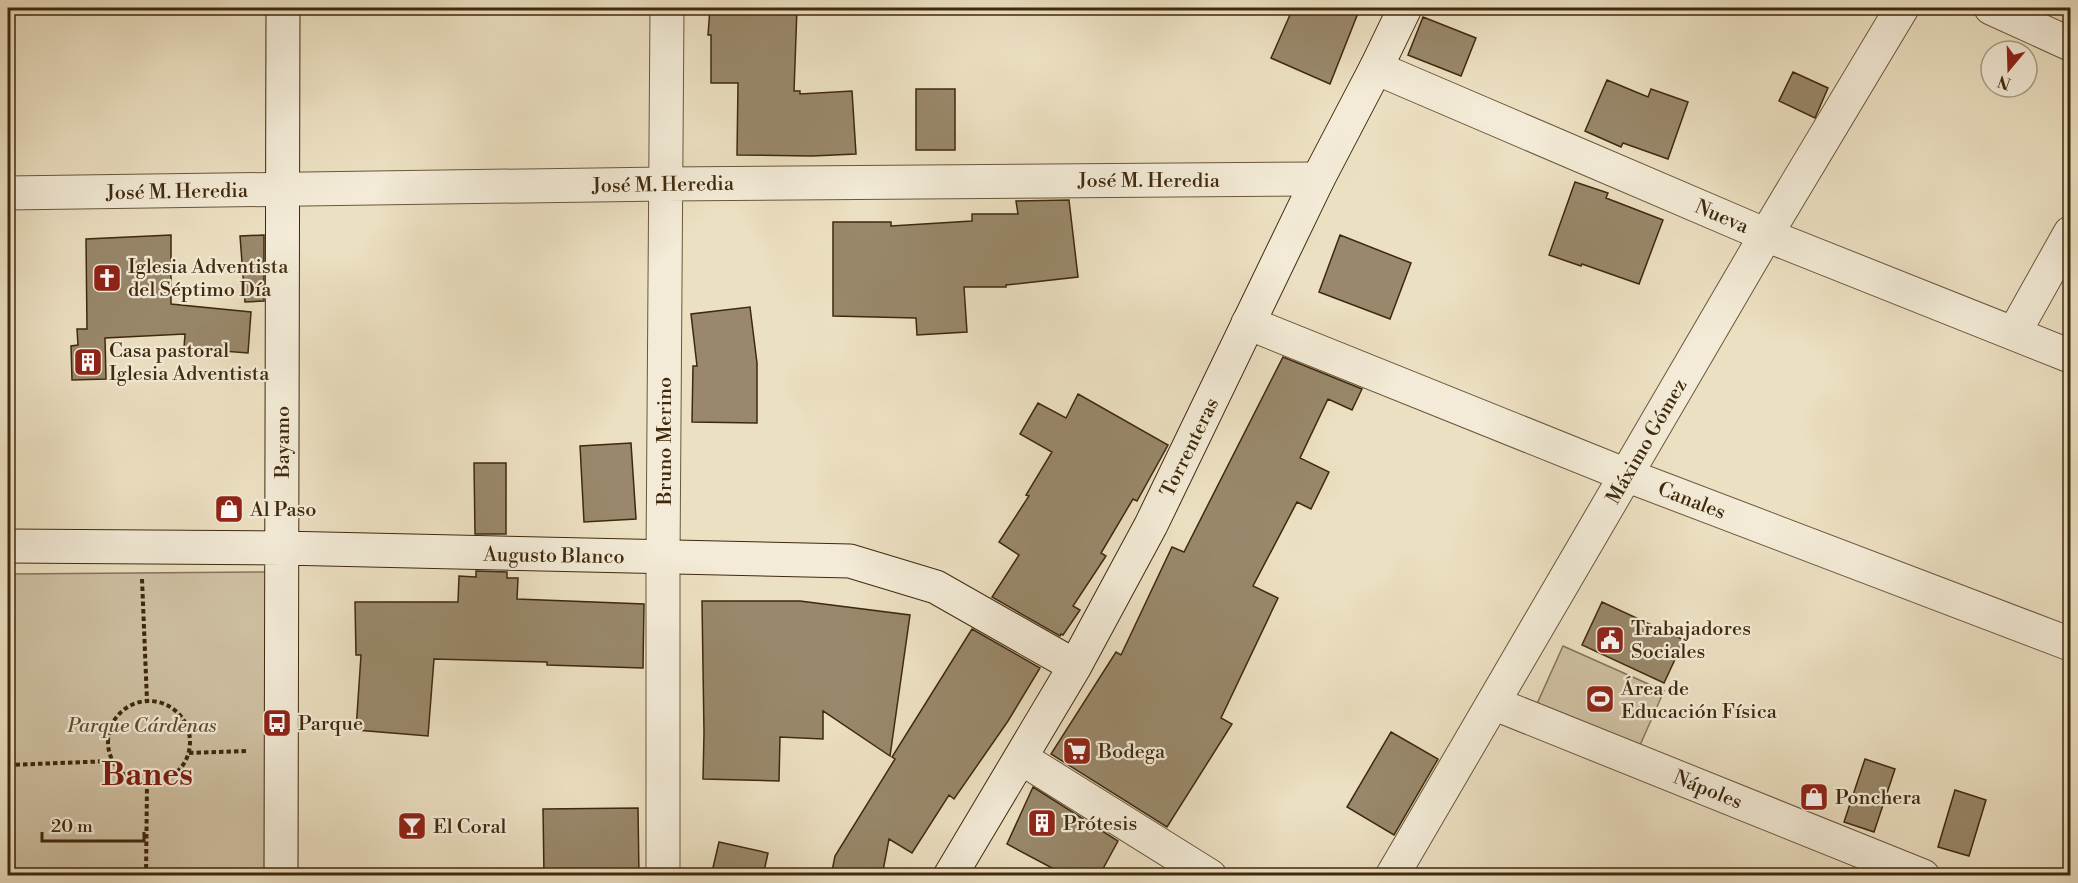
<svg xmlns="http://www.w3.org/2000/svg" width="2078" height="883" font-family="'Libre Bodoni',serif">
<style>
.green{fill:#cfc1a3;stroke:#877558;stroke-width:1.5}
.building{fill:#99886b;stroke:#3f290d;stroke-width:1.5}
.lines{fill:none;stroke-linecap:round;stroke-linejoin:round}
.street-casing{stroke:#6a573a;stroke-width:35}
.secondary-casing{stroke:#3f290d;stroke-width:35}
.path{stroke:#3f290d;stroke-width:4;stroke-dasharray:4.5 3;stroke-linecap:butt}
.street{stroke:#f3ebd7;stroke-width:33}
.secondary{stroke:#f3ebd7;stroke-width:33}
.labels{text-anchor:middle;stroke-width:4.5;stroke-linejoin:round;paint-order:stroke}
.street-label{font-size:20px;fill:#3f290d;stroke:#f3ebd7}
.poi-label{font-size:20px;fill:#3f290d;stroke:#f3ebd7;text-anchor:start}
.park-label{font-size:20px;font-style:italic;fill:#634f32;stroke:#f3ebd7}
.town-label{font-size:32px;font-weight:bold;fill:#7a1f14;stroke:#f3ebd7}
</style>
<rect width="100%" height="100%" fill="#ece0c2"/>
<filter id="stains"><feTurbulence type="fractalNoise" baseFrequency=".00333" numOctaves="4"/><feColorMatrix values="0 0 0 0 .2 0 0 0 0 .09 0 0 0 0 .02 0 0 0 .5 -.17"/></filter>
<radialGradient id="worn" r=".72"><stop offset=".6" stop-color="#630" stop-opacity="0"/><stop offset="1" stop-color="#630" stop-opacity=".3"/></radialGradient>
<!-- green -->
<path class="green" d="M269,572L273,875H15L12,574Z
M1563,646L1664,691L1637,752L1536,706Z"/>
<!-- building -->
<path class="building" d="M710,8H797L794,91H800V94L852,91L856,154L812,156L737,155L738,83H711V35H708Z
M1293,8H1360L1330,84L1271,58Z
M1423,17L1476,38L1461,76L1408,55Z
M1793,72L1828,88L1815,118L1779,101Z
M1607,80L1648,97L1651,89L1688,102L1668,159L1623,143L1621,147L1585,131Z
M916,89H955V150H916Z
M1575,182L1608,193L1606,198L1663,220L1639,284L1582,264L1581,266L1549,255Z
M1069,200L1078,277L1006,285V287H964L967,332L917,335L916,318L833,316V222H891V226L972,221V214H1018L1016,201Z
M171,235V304L251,312L248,353L184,348L185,334L105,338L106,379L72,380L71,346L78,345L77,329H87L86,239Z
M264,235V301L245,302L240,236Z
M1340,235L1411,263L1390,319L1319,292Z
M750,307L757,363V423L692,422L693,366H697L691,314Z
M1283,357L1362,389L1352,410L1328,399L1300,458L1329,472L1311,509L1297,502L1253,586L1278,598L1221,718L1232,724L1167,827L1051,754L1116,652L1121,655L1172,547L1184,552Z
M1078,394L1168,445L1137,501L1133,499L1101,553L1106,556L1073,606L1080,610L1063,635L1061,634L1060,636L992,597L1019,555L999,542L1029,496L1026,495L1052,452L1020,434L1038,403L1066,418Z
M631,443L636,519L584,522L580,446Z
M474,463H506V534H475Z
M476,571L507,572V578H518L517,599L644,604L643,668L547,665V662L434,659L428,736L356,730L361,655H356L355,602H458L459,576L476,577Z
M702,601H800L910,615L890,756L823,711V739L780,737L779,781L703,779L704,733Z
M1602,602L1684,640L1664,683L1582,645Z
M972,629L1040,668L1008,721L954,799L949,795L912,853L889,839L882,876H831L835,856L895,759L892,757Z
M1391,732L1438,759L1394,835L1347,807Z
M1865,759L1895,769L1874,832L1844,822Z
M1033,787L1118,841L1099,876H1067L1007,844Z
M1955,790L1986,800L1969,856L1938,847Z
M638,808L639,876H544L543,809Z
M719,842L768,853L763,876H711Z"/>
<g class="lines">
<!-- street casing -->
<g class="street-casing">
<path id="street" d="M1991,8L2070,44
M1376,68L1766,235L2070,356
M8,193L665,184L1318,179
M1248,323L1626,475L2070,644
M2014,333L2070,233
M1493,703L1923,876
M1021,758L1210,876
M663,876V558L667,8
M1392,876L1766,235L1902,8"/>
</g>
<!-- secondary casing -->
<g class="secondary-casing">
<path id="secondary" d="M8,546L282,548L850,561L936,587L1075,666
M281,876L283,8
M950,876L1075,666L1151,525L1318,179L1376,68L1405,8"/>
</g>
<!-- path -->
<path class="path" d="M142,579L147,701
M108 742a41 41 0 1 1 82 0a41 41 0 1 1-82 0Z
M189,753L248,751
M8,765L112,761
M146,876L147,784"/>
<!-- street -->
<use href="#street" class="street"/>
<!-- secondary -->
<use href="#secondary" class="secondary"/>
</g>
<!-- icons -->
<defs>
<g id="church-square" transform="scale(1.5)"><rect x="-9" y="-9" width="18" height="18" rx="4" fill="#8f2418" stroke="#f3ebd7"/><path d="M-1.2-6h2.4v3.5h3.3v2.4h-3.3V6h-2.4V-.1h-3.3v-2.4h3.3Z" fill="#fff"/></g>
<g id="building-square" transform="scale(1.5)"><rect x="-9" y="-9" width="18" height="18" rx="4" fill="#8f2418" stroke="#f3ebd7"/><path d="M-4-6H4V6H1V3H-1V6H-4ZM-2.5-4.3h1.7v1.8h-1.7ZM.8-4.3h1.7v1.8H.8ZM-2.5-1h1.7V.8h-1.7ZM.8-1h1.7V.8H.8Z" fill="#fff"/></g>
<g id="shop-square" transform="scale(1.5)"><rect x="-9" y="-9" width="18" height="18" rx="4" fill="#8f2418" stroke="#f3ebd7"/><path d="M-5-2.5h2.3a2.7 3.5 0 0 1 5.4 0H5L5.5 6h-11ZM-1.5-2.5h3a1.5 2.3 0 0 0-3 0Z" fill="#fff"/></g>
<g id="civic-square" transform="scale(1.5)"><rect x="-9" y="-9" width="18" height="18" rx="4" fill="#8f2418" stroke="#f3ebd7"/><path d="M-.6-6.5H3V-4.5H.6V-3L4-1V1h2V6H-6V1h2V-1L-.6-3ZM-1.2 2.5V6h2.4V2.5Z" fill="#fff"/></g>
<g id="stadium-square" transform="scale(1.5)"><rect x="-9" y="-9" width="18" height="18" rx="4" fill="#8f2418" stroke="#f3ebd7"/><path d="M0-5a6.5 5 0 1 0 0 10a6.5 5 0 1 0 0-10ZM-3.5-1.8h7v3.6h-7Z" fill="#fff"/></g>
<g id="bus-square" transform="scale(1.5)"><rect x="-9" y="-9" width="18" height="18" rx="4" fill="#8f2418" stroke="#f3ebd7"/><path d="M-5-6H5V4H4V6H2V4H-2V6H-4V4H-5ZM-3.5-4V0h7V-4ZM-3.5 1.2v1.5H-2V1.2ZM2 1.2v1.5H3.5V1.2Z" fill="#fff"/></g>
<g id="supermarket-square" transform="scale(1.5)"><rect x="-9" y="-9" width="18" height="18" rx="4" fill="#8f2418" stroke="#f3ebd7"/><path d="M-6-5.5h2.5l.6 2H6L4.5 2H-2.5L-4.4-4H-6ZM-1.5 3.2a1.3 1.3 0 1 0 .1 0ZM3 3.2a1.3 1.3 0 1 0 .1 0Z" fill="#fff"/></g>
<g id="bar-square" transform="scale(1.5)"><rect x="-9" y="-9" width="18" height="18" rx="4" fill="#8f2418" stroke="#f3ebd7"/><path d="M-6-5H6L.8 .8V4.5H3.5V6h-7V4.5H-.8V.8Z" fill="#fff"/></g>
</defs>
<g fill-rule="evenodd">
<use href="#church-square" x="107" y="278"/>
<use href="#building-square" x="88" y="362"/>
<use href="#shop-square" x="229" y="509"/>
<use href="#civic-square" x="1610" y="640"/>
<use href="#stadium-square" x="1600" y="699"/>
<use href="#bus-square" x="277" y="723"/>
<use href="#supermarket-square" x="1077" y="751"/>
<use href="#shop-square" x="1814" y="797"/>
<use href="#building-square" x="1042" y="823"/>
<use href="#bar-square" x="412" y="826"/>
</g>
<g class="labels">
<!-- street labels -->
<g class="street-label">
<text x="1149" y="187">José M. Heredia</text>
<text transform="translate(663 184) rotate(-1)" y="7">José M. Heredia</text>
<text transform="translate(177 191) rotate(-1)" y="7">José M. Heredia</text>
<text transform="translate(1722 216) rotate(23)" y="7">Nueva</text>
<text transform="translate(664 441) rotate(-90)" y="7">Bruno Merino</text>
<text transform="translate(1646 441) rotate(-60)" y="7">Máximo Gómez</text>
<text transform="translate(282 442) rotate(-90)" y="7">Bayamo</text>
<text transform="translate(1189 447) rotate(-64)" y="7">Torrenteras</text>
<text transform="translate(1692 500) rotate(21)" y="7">Canales</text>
<text transform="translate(554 555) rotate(1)" y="7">Augusto Blanco</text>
<text transform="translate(1708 789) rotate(22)" y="7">Nápoles</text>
</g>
<!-- poi labels -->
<g class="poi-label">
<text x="128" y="273">Iglesia Adventista<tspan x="128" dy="23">del Séptimo Día</tspan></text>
<text x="109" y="357">Casa pastoral<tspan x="109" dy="23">Iglesia Adventista</tspan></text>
<text x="250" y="516">Al Paso</text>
<text x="1631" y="635">Trabajadores<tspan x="1631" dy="23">Sociales</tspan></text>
<text x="1621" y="695">Área de<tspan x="1621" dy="23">Educación Física</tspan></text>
<text x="298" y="730">Parque</text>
<text x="1098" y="758">Bodega</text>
<text x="1835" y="804">Ponchera</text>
<text x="1063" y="830">Prótesis</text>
<text x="433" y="833">El Coral</text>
</g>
<!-- park labels -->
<g class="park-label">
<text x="142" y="732">Parque Cárdenas</text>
</g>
<!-- town labels -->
<g class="town-label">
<text x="147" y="785">Banes</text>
</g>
</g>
<!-- margin -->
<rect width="2078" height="883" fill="none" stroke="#ece0c2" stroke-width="30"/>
<rect x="9" y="9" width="2060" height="865" fill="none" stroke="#3f290d" stroke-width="3"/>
<rect x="15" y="15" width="2048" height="853" fill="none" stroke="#3f290d" stroke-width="1.5"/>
<!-- north arrow -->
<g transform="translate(2009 69) rotate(199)"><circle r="28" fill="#f3ebd7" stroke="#ab9d86" stroke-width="1.5"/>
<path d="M0-4.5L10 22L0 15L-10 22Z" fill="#8f2418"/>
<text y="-9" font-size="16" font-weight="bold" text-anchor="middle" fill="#3f290d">N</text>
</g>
<!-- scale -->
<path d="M42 832v9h102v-9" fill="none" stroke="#3f290d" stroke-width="3"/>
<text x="51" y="832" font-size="18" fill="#3f290d" stroke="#f3ebd7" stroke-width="4.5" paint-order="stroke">20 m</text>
<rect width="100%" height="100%" filter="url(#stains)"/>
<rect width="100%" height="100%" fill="url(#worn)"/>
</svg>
